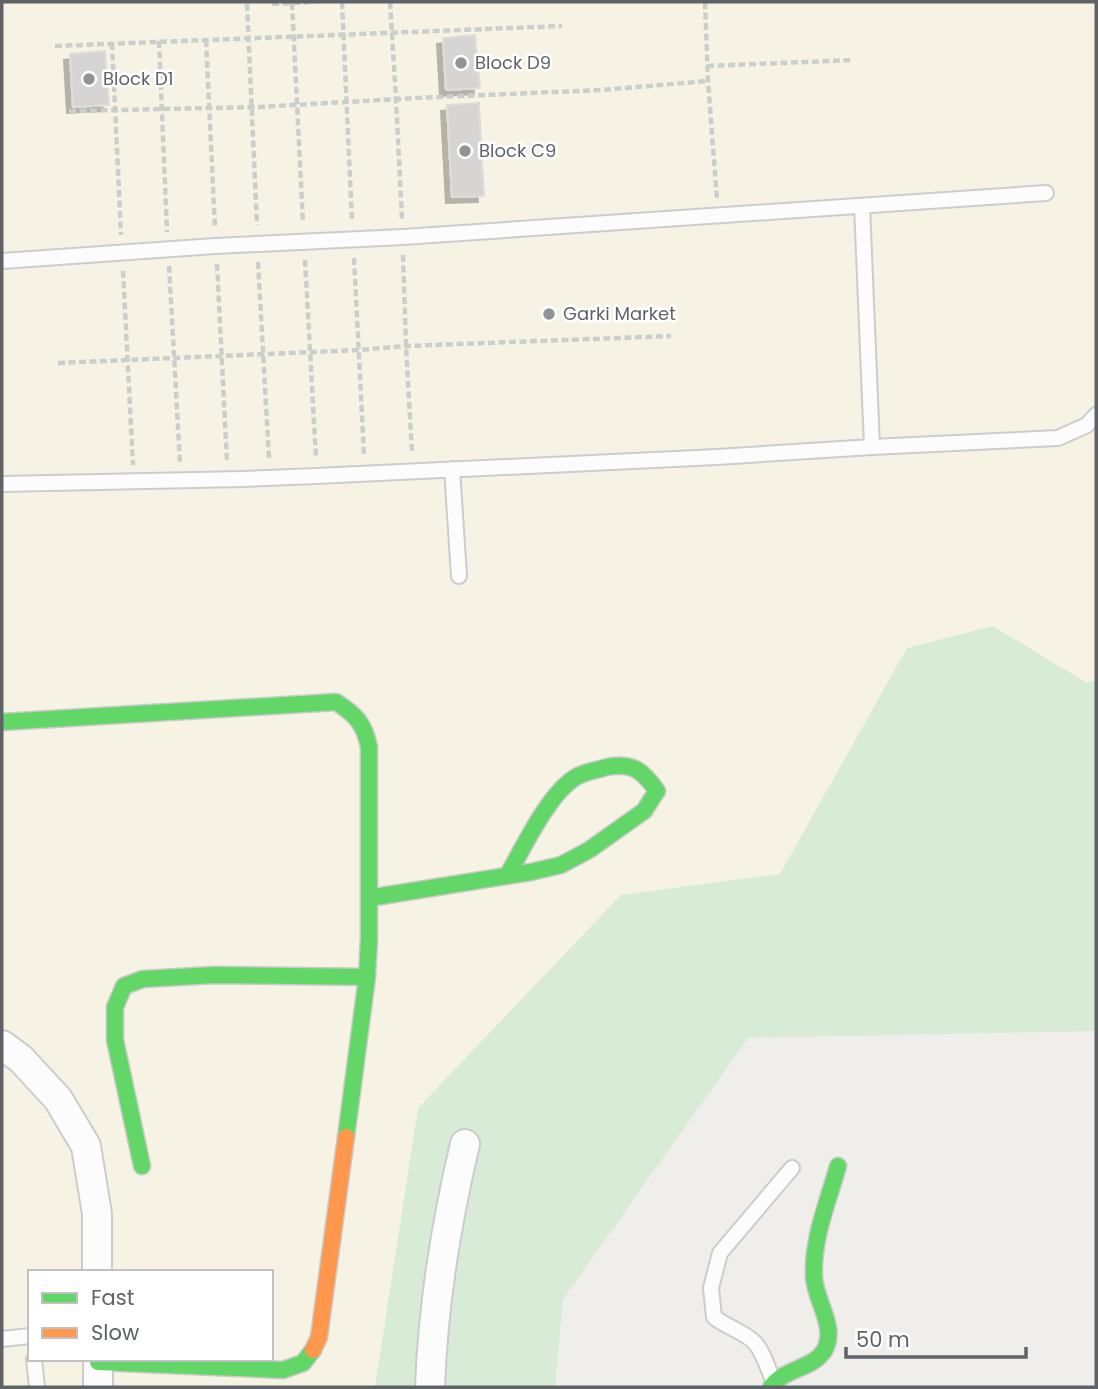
<svg xmlns="http://www.w3.org/2000/svg" width="1098" height="1389" font-family="Poppins,sans-serif">
<style>
.commercial{fill:#f7f3e4;fill-rule:evenodd}
.green{fill:#d8ebd6}
.building{fill:#d6d5d3;stroke:#deddd9;stroke-width:2;filter:url(#shadow)}
.lines{fill:none;stroke-linecap:round;stroke-linejoin:round}
.lane-casing{stroke:#cbcccc;stroke-width:18}
.street-casing{stroke:#cbcccc;stroke-width:32}
.fast-casing{stroke:#cacacb;stroke-width:19}
.slow-casing{stroke:#cacacb;stroke-width:19}
.path{stroke:#cacfcc;stroke-width:4.5;stroke-dasharray:7 3.5;stroke-linecap:butt}
.lane{stroke:#fdfcfc;stroke-width:14}
.street{stroke:#fdfcfc;stroke-width:28}
.fast{stroke:#63d668;stroke-width:16}
.slow{stroke:#ff974d;stroke-width:16}
.poi-dot{fill:#919496;stroke:#fff;stroke-width:2.5}
.labels{text-anchor:middle;stroke-width:5;stroke-linejoin:round;paint-order:stroke}
.poi-label{font-size:18px;fill:#5f6368;stroke:#fff;text-anchor:start}
</style>
<defs>
<filter id="shadow"><feDropShadow dx="-6" dy="6" stdDeviation="0" flood-color="#0004"/></filter>
</defs>
<rect width="100%" height="100%" fill="#efeeea"/>
<!-- commercial -->
<path class="commercial" d="M2,2H1096V680L1087,683L993,627L907,648L780,874L621,895L418,1108L375,1387H2ZM30,1272H271V1359H30Z"/>
<!-- green -->
<path class="green" d="M993,626L1087,683L1096,680V1031L748,1038L563,1299L555,1387H375L418,1108L621,895L780,874L907,648Z"/>
<!-- building -->
<path class="building" d="M475,35L480,88L446,90L443,38Z
M105,51L109,105L73,107L70,54Z
M479,103L484,196L452,197L447,105Z"/>
<g class="lines">
<!-- lane casing -->
<g class="lane-casing">
<path id="lane" d="M862,206L872,447
M2,261L215,246L403,237L1046,193
M452,469L459,576
M2,484L243,479L316,476L717,457L872,447L1058,438L1087,425L1096,415
M2,1339L30,1336
M34,1359L37,1387
M772,1378C767,1366 763,1351 754,1342C743,1331 726,1327 714,1317L711,1288L720,1253L792,1168"/>
</g>
<!-- street casing -->
<g class="street-casing">
<path id="street" d="M2,1045L21,1059L58,1099L86,1146L97,1214V1272
M98,1387V1359
M430,1387C433,1305 446,1224 465,1144"/>
</g>
<!-- fast casing -->
<g class="fast-casing">
<path id="fast" d="M2,722L336,702C356,715 364,723 369,747V940L367,977L346,1137
M369,898L531,872L561,865L589,850L644,811L657,791C643,771 633,762 607,767C597,770 584,772 576,777C548,794 524,847 507,876
M142,1166L115,1040V1007L124,986L143,979L214,975L367,977
M98,1362L283,1370L303,1363L313,1350
M771,1387C784,1368 811,1370 824,1351C838,1328 815,1301 814,1277C812,1239 828,1202 838,1166"/>
</g>
<!-- slow casing -->
<g class="slow-casing">
<path id="slow" d="M313,1350L319,1337L346,1137"/>
</g>
<!-- path -->
<path class="path" d="M342,2L352,221
M390,2L396,99L402,219
M705,2L708,81L717,200
M292,3L303,223
M247,4L257,225
M272,4L316,2
M206,40L215,228
M159,41L167,232
M112,43L121,235
M55,46L562,26
M707,66L854,60
M69,111L259,107L416,98L601,90L708,81
M403,255L406,346L412,453
M354,258L364,455
M305,260L316,458
M258,262L269,459
M217,264L227,462
M169,266L180,463
M123,271L133,465
M58,363L359,350L406,346L671,336"/>
<!-- lane -->
<use href="#lane" class="lane"/>
<!-- street -->
<use href="#street" class="street"/>
<!-- fast -->
<use href="#fast" class="fast"/>
<!-- slow -->
<use href="#slow" class="slow"/>
</g>
<!-- markers -->
<g class="poi-dot">
<circle cx="461" cy="63" r="7"/>
<circle cx="89" cy="79" r="7"/>
<circle cx="465" cy="151" r="7"/>
<circle cx="549" cy="314" r="7"/>
</g>
<g class="labels">
<!-- poi labels -->
<g class="poi-label">
<text x="475" y="69">Block D9</text>
<text x="103" y="85">Block D1</text>
<text x="479" y="157">Block C9</text>
<text x="563" y="320">Garki Market</text>
</g>
</g>
<!-- border -->
<rect width="1098" height="1389" fill="none" stroke="#5f6368" stroke-width="7"/>
<!-- legend -->
<rect x="28" y="1270" width="245" height="91" fill="#ffffff" stroke="#bfc1c3" stroke-width="2"/>
<rect x="42" y="1293" width="35" height="10" fill="#63d668" stroke="#bfc1c3" stroke-width="2"/>
<text x="91" y="1305" font-size="21" fill="#5f6368">Fast</text>
<rect x="42" y="1328" width="35" height="10" fill="#ff974d" stroke="#bfc1c3" stroke-width="2"/>
<text x="91" y="1340" font-size="21" fill="#5f6368">Slow</text>
<!-- scale -->
<path d="M846 1347v10h180v-10" fill="none" stroke="#5f6368" stroke-width="3.5"/>
<text x="856" y="1347" font-size="21" fill="#5f6368" stroke="#ffffff" stroke-width="5" paint-order="stroke">50 m</text>
</svg>
